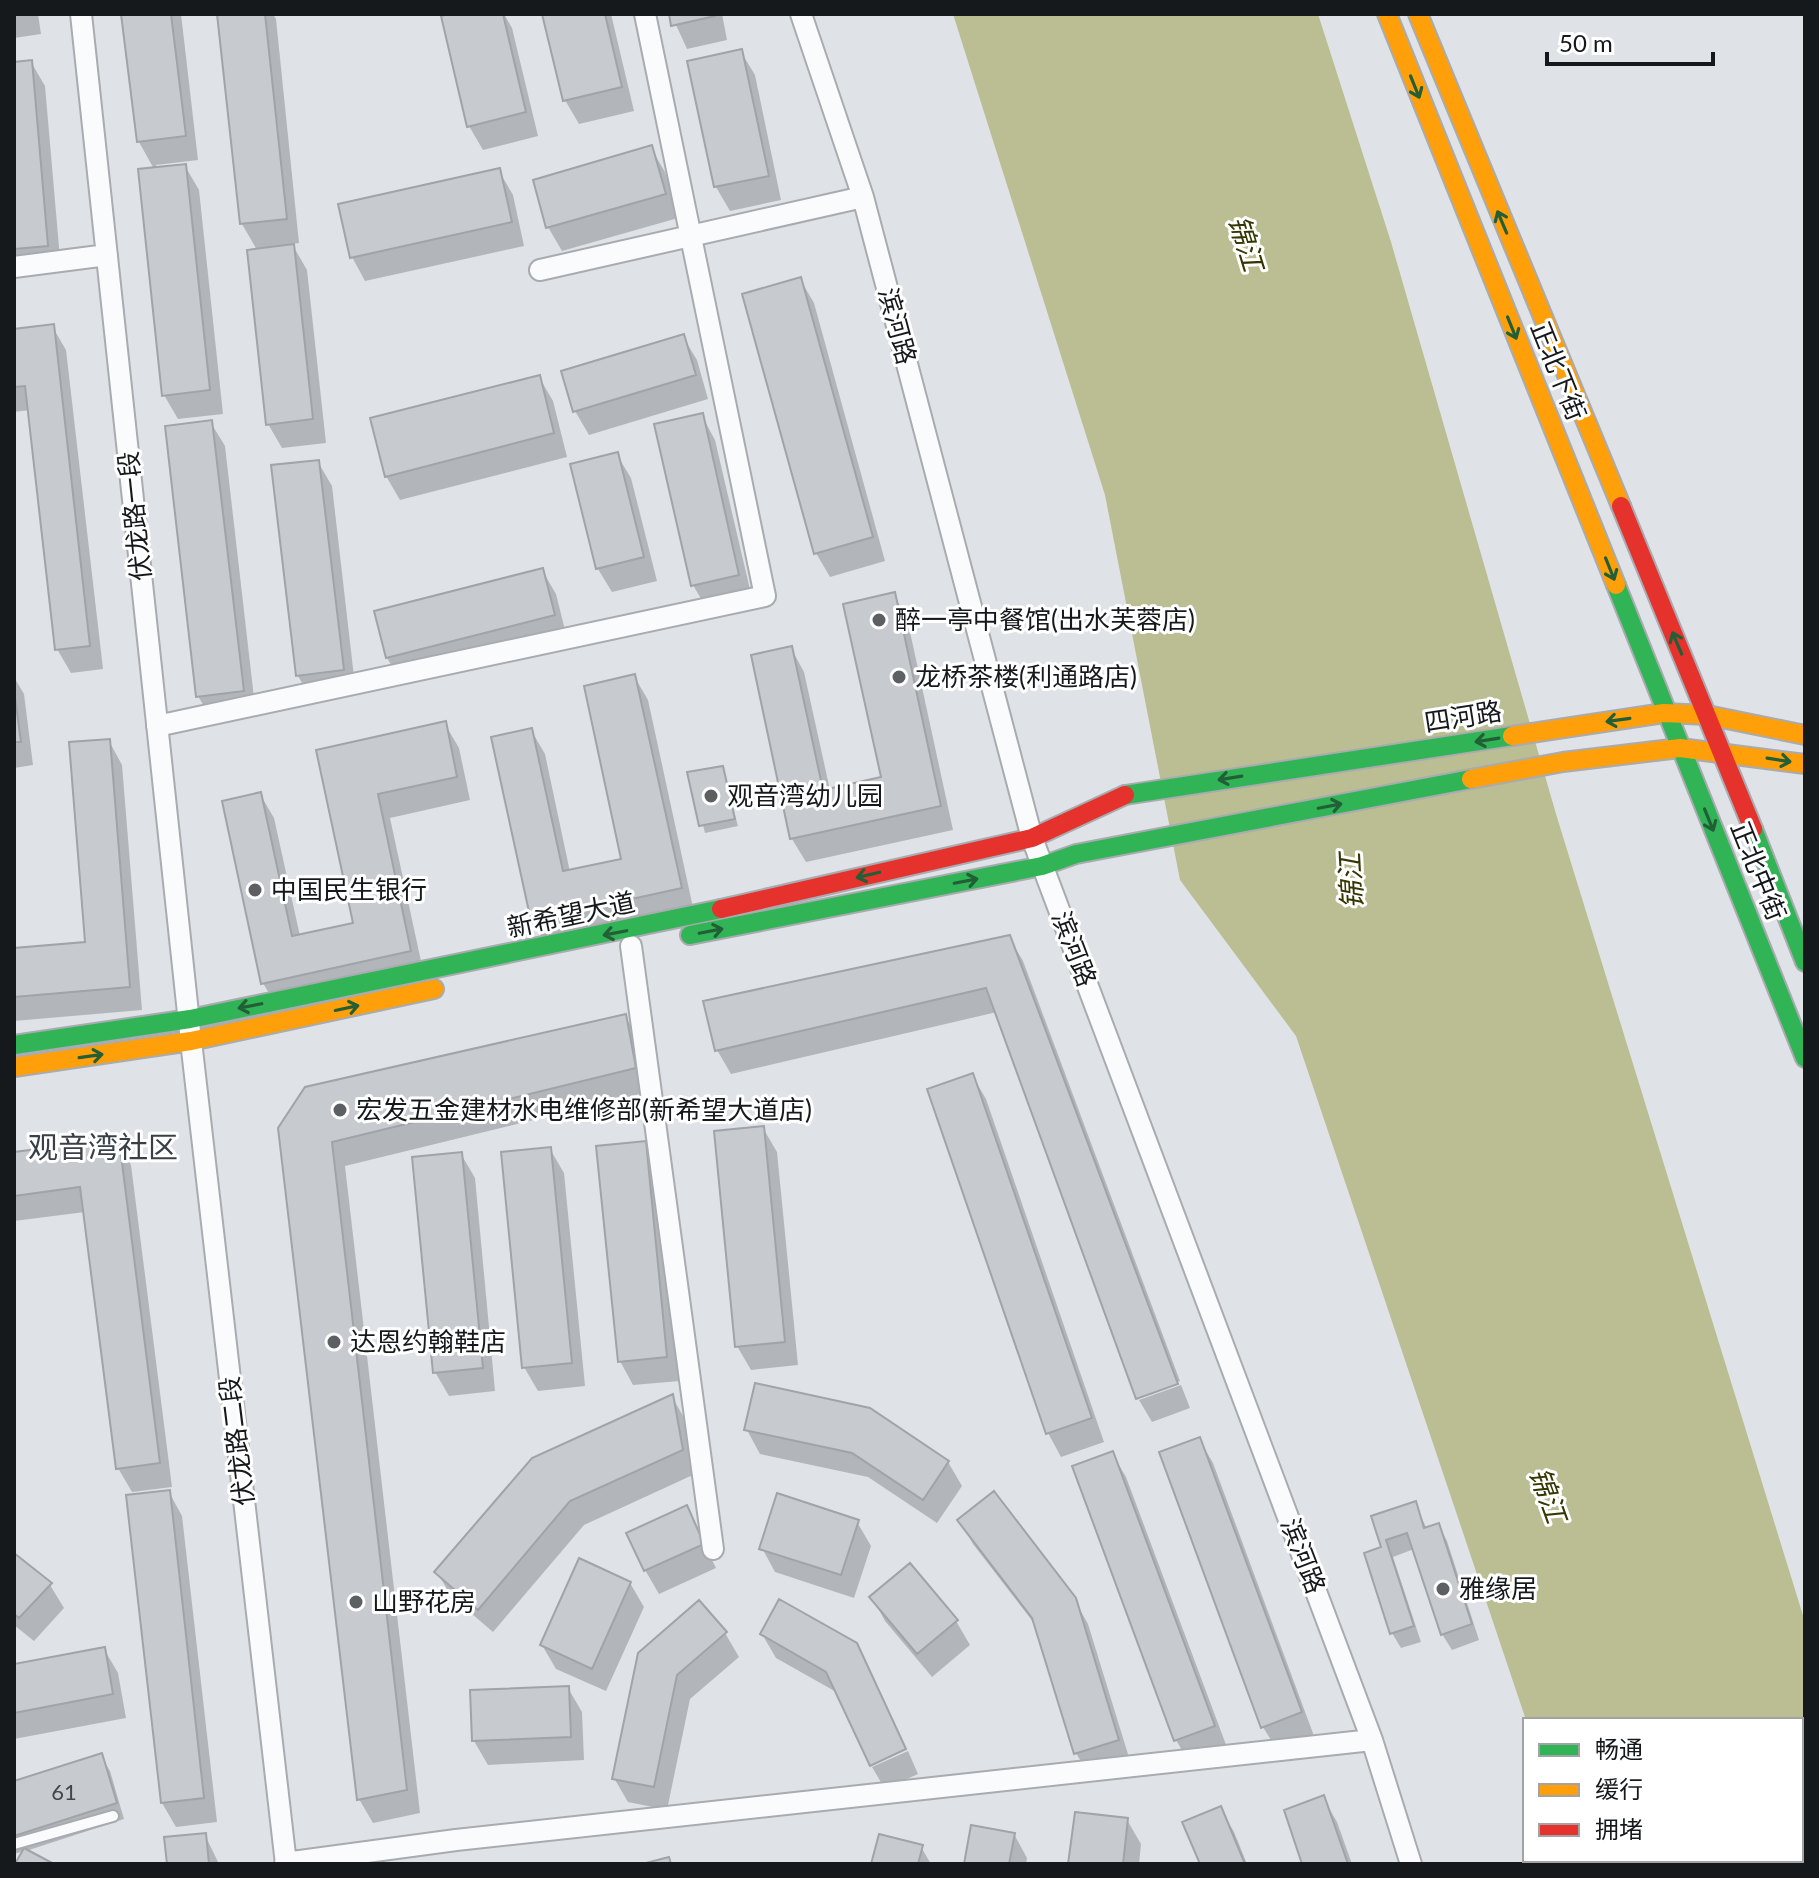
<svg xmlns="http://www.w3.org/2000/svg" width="1819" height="1878" font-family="Lato,'Noto Sans SC',sans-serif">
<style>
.water{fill:#bbbd92}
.shadow{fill:#0003}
.building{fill:#c7cbcf;stroke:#a0a3a7;stroke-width:2}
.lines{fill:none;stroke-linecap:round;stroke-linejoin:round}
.lane-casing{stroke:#a8abaf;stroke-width:14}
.street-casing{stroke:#a8abaf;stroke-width:24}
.fast-casing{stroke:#a8abaf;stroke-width:22}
.slow-casing{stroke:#a8abaf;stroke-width:22}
.jam-casing{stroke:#a8abaf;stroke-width:22}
.lane{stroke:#fafbfc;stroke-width:10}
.street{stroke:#fafbfc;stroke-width:20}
.fast{stroke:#30b455;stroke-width:18}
.slow{stroke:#ff9f0a;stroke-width:18}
.jam{stroke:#e5322d;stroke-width:18}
.oneway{stroke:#225f36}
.poi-dot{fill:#5c6063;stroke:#fff;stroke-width:3}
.labels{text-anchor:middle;stroke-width:6;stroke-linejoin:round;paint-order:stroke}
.number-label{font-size:22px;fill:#424649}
.street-label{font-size:26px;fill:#16191c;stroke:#fff}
.poi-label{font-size:26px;fill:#16191c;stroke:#fff;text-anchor:start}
.water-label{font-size:28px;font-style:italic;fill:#353601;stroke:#fff}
.quarter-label{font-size:30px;fill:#383f46;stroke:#fff}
</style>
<rect width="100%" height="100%" fill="#dfe3e8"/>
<!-- water -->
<path class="water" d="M953,14H1318L1391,242L1556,814L1805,1622V1864H1575L1574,1860H1801V1720H1526L1296,1036L1180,880L1105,495Z"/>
<!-- shadow -->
<path class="shadow" d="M14,14H38L41,34L14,38Z
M123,14H181L198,160L156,165V169L185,166L199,190L223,414L178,419L164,395L154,169L139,142Z
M219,14H273L276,19L299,243L292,244L307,270L326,443L282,448L268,424L257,250L242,224Z
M456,14H504L512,28L538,136L483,150L469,126Z
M544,14H611L634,111L579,124L565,100Z
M671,14H722L727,40L687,49Z
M741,52L755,75L781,200L730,211L716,187L689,63Z
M31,62L45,86L61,270L14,274V64Z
M651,148L665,172L678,218L562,251L548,227Z
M499,171L513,195L524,246L365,281L352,257Z
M800,279L814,303L885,561L830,577L816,553Z
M52,326L66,350L103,669L71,673L57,649L30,410L14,412V331Z
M683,337L697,360L708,399L589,435L575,411Z
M539,377L553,401L567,457L400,500L386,476Z
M702,416L715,440L752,598L707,609L693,585Z
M211,423L225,446L256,715L212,720L198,696Z
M617,455L631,478L657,581L612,592L598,569L573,466Z
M318,462L332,486L356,694L312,700L298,676Z
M542,570L556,594L567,638L401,681L387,658Z
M894,595L907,618L953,830L806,862L792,839L753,657L791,648L804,672L830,790L883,778Z
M634,676L648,700L694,912L546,944L533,920L531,730L545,754L570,872L624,860Z
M14,677L24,694L33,765L14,768Z
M445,724L459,748L470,800L390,818L424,975L277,1007L263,983L260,794L274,818L300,936L355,924L318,751Z
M109,741L122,765L142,1010L14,1021V950L87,944Z
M722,769L738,826L705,833L690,774Z
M1009,937L1023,961L1180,1381L1139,1396V1400L997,1012L731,1074L717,1050Z
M625,1016L639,1040L648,1092L345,1166L420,1813L373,1823L359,1799L280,1128Z
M972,1075L986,1099L1104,1442L1061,1457L1048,1433Z
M763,1128L777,1152L798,1365L751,1370L737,1346Z
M118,1141L131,1165L172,1487L132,1492L118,1468L85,1212L14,1221V1154Z
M645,1143L659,1167L680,1381L633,1385L620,1361Z
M550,1149L564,1173L585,1386L538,1391L524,1367Z
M461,1154L475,1178L495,1391L449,1396L435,1372Z
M1181,1385L1190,1408L1152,1422L1139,1400Z
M672,1397L686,1421L695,1474L584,1525L493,1632L451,1596L437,1572Z
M747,1430L948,1462L962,1486L937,1523L868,1477L760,1454Z
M1199,1439L1213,1463L1314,1736L1277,1750L1263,1727Z
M1112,1453L1126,1477L1228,1750L1190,1764L1176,1740L1074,1467Z
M169,1492L182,1516L217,1822L176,1827L162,1803Z
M1415,1504L1427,1529L1438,1525L1447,1541L1479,1640L1452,1650L1442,1634L1414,1549L1393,1557L1421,1642L1401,1648L1392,1633L1384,1549L1374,1517Z
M686,1508L716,1568L659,1594L645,1570Z
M960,1520L1074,1599L1088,1624L1131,1764L1090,1777L1076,1753L1037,1627L973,1544Z
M857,1522L871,1546L854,1598L775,1572L762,1548Z
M14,1555L50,1585L64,1608L34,1641L14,1625Z
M630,1583L644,1607L606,1691L556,1669L542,1645Z
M872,1597L956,1621L970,1645L932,1677L885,1621Z
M725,1633L739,1657L690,1699L667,1810L628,1802L614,1778L640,1654Z
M762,1634L856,1644L906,1747L871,1763L838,1693L776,1658Z
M104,1649L118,1673L126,1718L14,1739V1666Z
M568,1688L582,1712L584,1760L488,1765L474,1741Z
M908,1751L918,1774L885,1789L872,1767Z
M101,1756L110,1771L124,1819L26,1851L50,1864H17L24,1851L14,1854V1783Z
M1323,1798L1337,1822L1352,1864H1304Z
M1220,1808L1234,1832L1247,1864H1202Z
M1127,1820L1141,1844L1139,1864H1071Z
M1014,1834L1027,1858L1026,1864H966Z
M205,1835L219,1864H169Z
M921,1847L931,1864H873Z"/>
<!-- building -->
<path class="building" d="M121,14H171L186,136L137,142Z
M217,14H265L287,219L240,224Z
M448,14H503L526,112L467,127L441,16Z
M542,14H605L622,87L563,101Z
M669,14H715V16L671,26Z
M742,49L769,176L714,187L687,61Z
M32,60L48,246L14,249V62Z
M652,145L666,194L546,228L533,180Z
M186,164L210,390L162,396L138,169Z
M500,168L512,222L350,258L338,204Z
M294,244L313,419L266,425L247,250Z
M801,277L873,537L814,554L742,294Z
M54,324L90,646L55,650L25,386L14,387V329Z
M684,334L696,375L573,412L561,371Z
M540,375L554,433L385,477L370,418Z
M703,413L739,575L691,586L654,424Z
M212,420L244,691L196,697L165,426Z
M618,452L644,557L596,569L570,464Z
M319,460L344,670L296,676L271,465Z
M543,568L555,615L386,658L374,611Z
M895,592L941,806L790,839L751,655L792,646L823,790L881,777L843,604Z
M635,674L682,888L531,921L491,737L532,728L563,871L621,859L584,686Z
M14,690L21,742H14Z
M446,721L457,777L378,794L411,951L261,984L222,801L261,792L292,936L353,923L316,750Z
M110,739L130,987L14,997V948L85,942L69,742Z
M723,766L735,819L699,826L687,772Z
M1010,935L1178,1384L1136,1399L986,988L715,1051L703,1001Z
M626,1014L636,1068L332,1142L407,1790L357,1800L278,1128L305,1087Z
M973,1073L1092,1418L1046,1434L927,1089Z
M764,1126L785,1342L735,1347L714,1131Z
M119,1139L160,1463L116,1469L80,1187L14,1196V1152Z
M646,1141L667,1357L618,1362L596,1146Z
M551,1147L572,1363L522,1368L501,1152Z
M462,1152L483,1368L433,1373L412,1157Z
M755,1383L870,1408L949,1461L923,1500L852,1453L744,1430Z
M673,1394L683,1450L570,1501L478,1610L434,1572L532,1458Z
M1200,1437L1302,1712L1261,1728L1159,1452Z
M1113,1451L1215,1726L1174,1741L1072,1466Z
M170,1490L204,1798L161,1803L126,1495Z
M994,1491L1076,1598L1119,1740L1074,1754L1032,1618L957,1520Z
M777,1493L859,1520L841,1575L759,1549Z
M1416,1501L1424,1528L1439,1523L1472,1624L1441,1635L1407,1533L1386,1540L1414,1626L1390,1634L1364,1553L1381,1547L1371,1516Z
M687,1505L704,1544L644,1571L626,1533Z
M14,1553L52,1583L19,1618L14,1614Z
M579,1558L631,1582L592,1669L540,1645Z
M910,1563L958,1620L917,1654L869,1597Z
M779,1599L857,1643L906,1749L870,1766L826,1672L760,1634Z
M699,1600L727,1632L677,1675L654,1787L612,1779L638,1653Z
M105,1647L113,1694L14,1713V1664Z
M569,1686L571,1737L472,1741L470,1690Z
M102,1753L117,1803L14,1836V1781Z
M1324,1795L1348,1864H1302L1284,1810Z
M1221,1806L1245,1864H1200L1182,1822Z
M1075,1812L1128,1818L1123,1864H1068Z
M971,1825L1015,1833L1009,1864H964Z
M206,1833L209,1864H167L164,1837Z
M879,1834L923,1845L918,1864H871Z
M24,1848L54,1864H15Z
M669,1857L671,1864H642Z"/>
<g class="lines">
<!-- lane casing -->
<g class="lane-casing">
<path id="lane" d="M14,1844L113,1816"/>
</g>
<!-- street casing -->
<g class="street-casing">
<path id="street" d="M81,14L191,1041L286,1864
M801,14L863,197L1032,838L1372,1740L1411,1864
M14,267L107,255
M540,270L863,197
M157,726L765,596L645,14
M631,946L713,1549
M285,1863L456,1840L1372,1740"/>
</g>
<!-- fast casing -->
<g class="fast-casing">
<path id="fast" d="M1616,585L1805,1058
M1125,795L1512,736
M1753,829L1805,962
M690,935L1042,866L1076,854L1471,779
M14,1045L190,1019L721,909"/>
</g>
<!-- slow casing -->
<g class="slow-casing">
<path id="slow" d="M1387,14L1616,585
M1418,14L1621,506
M1512,736L1664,713L1707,715L1805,735
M1471,779L1563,762L1680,748L1805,764
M14,1067L191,1041L434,989"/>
</g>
<!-- jam casing -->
<g class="jam-casing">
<path id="jam" d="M1621,506L1753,829
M721,909L1032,838L1125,795"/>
</g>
<!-- lane -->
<use href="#lane" class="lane"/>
<!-- street -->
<use href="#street" class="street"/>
<!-- fast -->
<use href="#fast" class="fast"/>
<!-- slow -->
<use href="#slow" class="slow"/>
<!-- jam -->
<use href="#jam" class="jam"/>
</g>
<!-- one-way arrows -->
<defs><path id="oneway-shaft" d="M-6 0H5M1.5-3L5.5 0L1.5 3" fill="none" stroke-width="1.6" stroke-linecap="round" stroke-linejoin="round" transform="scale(2)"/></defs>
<g class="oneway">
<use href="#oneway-shaft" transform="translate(1415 87) rotate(68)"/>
<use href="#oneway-shaft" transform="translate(1502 222) rotate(-113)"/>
<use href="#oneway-shaft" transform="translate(1512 328) rotate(68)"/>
<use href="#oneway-shaft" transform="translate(1610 569) rotate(68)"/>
<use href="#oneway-shaft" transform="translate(1677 643) rotate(-113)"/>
<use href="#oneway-shaft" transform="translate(1618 720) rotate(172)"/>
<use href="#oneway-shaft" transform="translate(1487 740) rotate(171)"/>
<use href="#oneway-shaft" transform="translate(1779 760) rotate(9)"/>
<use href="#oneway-shaft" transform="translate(1230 778) rotate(171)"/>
<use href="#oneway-shaft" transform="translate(1330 806) rotate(-11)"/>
<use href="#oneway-shaft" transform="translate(1709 820) rotate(68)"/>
<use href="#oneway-shaft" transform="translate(868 875) rotate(167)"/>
<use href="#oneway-shaft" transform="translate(966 881) rotate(-11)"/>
<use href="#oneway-shaft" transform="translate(711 931) rotate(-11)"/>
<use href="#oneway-shaft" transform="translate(615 933) rotate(169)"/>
<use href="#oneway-shaft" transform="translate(250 1006) rotate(169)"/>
<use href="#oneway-shaft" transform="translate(347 1008) rotate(-12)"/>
<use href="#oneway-shaft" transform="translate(91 1056) rotate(-8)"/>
</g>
<!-- markers -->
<g class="poi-dot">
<circle cx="879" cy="620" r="8"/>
<circle cx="899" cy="677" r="8"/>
<circle cx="711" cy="796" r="8"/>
<circle cx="255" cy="890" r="8"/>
<circle cx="340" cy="1110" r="8"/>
<circle cx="334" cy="1342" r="8"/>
<circle cx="1443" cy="1589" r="8"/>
<circle cx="356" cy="1602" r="8"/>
</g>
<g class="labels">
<!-- number labels -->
<g class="number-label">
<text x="64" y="1800">61</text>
</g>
<!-- street labels -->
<g class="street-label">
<text transform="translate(897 326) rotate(75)" y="9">滨河路</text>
<text transform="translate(1558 371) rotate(68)" y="9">正北下街</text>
<text transform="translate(135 516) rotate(-96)" y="9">伏龙路一段</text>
<text transform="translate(1463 717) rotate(-9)" y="9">四河路</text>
<text transform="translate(1758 871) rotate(68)" y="9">正北中街</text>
<text transform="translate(571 915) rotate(-12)" y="9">新希望大道</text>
<text transform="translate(1074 949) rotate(69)" y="9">滨河路</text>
<text transform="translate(237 1441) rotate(-97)" y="9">伏龙路二段</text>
<text transform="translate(1303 1556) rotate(69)" y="9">滨河路</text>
</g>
<!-- poi labels -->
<g class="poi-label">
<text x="895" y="629">醉一亭中餐馆(出水芙蓉店)</text>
<text x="915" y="686">龙桥茶楼(利通路店)</text>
<text x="727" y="805">观音湾幼儿园</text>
<text x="271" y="899">中国民生银行</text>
<text x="356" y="1119">宏发五金建材水电维修部(新希望大道店)</text>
<text x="350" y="1351">达恩约翰鞋店</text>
<text x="1459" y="1598">雅缘居</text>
<text x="372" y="1611">山野花房</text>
</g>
<!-- water labels -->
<g class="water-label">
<text transform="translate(1246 243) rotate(73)" y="10">锦江</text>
<text transform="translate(1351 881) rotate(-93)" y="10">锦江</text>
<text transform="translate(1548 1495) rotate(70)" y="10">锦江</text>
</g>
<!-- quarter labels -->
<g class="quarter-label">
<text x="103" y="1158">观音湾社区</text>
</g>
</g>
<!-- border -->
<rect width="1819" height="1878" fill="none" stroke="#16191c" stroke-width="32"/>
<!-- legend -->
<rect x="1523" y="1718" width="280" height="144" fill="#ffffff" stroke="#a2a3a4" stroke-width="2"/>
<rect x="1539" y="1744" width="40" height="12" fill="#30b455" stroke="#a2a3a4" stroke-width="2"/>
<text x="1595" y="1758" font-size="24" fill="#16191c">畅通</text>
<rect x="1539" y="1784" width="40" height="12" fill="#ff9f0a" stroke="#a2a3a4" stroke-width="2"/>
<text x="1595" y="1798" font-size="24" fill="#16191c">缓行</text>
<rect x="1539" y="1824" width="40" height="12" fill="#e5322d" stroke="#a2a3a4" stroke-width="2"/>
<text x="1595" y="1838" font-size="24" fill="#16191c">拥堵</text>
<!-- scale -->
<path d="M1547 52v12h166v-12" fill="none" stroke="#16191c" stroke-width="4"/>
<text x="1559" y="52" font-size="24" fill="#16191c" stroke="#ffffff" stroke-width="6" paint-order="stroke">50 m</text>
</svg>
